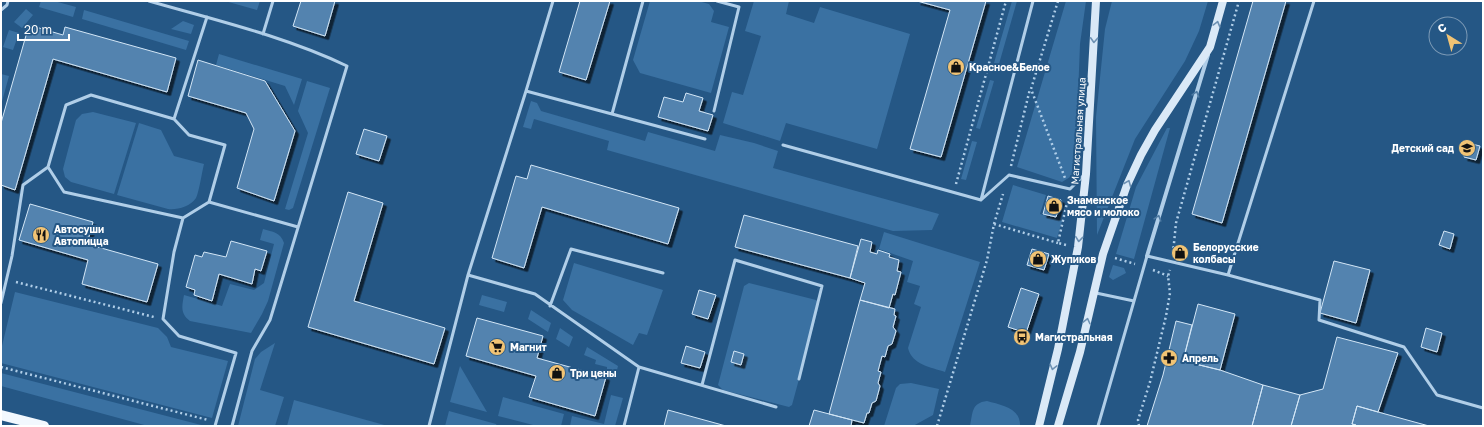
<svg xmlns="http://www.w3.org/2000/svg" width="1484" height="427" font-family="'Golos Text',sans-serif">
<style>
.green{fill:#3a71a2}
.building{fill:#5283af;stroke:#d3e6f6;filter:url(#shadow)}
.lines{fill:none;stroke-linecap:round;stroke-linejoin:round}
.path{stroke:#b0cee8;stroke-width:2.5;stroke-dasharray:2 3;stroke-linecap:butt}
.lane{stroke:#b0cee8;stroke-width:3}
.street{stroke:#b0cee8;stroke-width:4}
.secondary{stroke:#dae9f7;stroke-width:8}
.primary{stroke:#f2f8fe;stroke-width:10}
.oneway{stroke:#6d91b3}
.oneway2{stroke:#4f7ba3}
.labels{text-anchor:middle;stroke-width:4;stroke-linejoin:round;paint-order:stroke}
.poi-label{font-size:10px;font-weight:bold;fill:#fff;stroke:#255785;text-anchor:start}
.street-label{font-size:10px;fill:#fff;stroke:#255785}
</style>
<defs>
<filter id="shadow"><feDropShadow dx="3.5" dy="3.5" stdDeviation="0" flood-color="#0009"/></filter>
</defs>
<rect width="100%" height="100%" fill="#255785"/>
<!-- green -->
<path class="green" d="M41,1H54L76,7L73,17L39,7Z
M225,1H260L257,10Z
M650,1H698L709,4L714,11L711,22L729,27L711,93L640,73L633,60Z
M754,1H789L786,14L814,23L820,7L910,34L877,149L786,123L780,141L723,123L732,92L743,95L761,36L745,31Z
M1012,1H1017L997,71L992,70Z
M1066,1H1086L1080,44L1075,174L1062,182L1017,167Z
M1112,1H1208L1199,31L1185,61L1135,139L1097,235L1096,117L1105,29Z
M26,9L33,15L22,28L14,22Z
M84,10L189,41L186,50L82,19Z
M183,21L194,25L191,34L171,29Z
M9,30L19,33L13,50L3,47Z
M219,54L302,79L294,105L285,86L216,65Z
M1,74L9,76L1,105Z
M990,80L994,81L980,129L976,128Z
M307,81L330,88L293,208L289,210L285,209L308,133L298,111Z
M531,101L537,103L541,111L645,141L648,132L715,151L720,135L754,143L778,151L773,168L939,214L932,230L893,231L607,150L609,141L534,119L531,129L523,127Z
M93,112L136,123L114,194L71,182L65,177L63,169L76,120L82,114Z
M139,123L161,130L174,156L204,164C202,172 199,192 196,198C190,207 177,210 168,209L117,195Z
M1167,128H1170L1134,259L1116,254L1136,187Z
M972,141L977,142L966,180L961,179Z
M1013,185L1046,195L1040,214L1062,221L1057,238L1002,222Z
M263,229C273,232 280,232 284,243L268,301L262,314L251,333L190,321C180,314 182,306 184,295L222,306L230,284L254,290L264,283L274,244L260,240Z
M884,232L980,262L945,372C931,367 912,365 908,348L921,307L914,304L920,286L907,282L913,261L879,249Z
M574,263L663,290L647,335L639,333L633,345L572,310L563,300Z
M1113,265L1124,268L1126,273L1113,280L1109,277Z
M749,283L816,300L819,303L818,309L792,405L789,407L723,390L718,385L743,290L744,286Z
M15,292L158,328L167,337L171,347L228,361L212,418L1,363V350Z
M482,295L507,302L504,312L479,305Z
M531,310L551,323L548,332L528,319Z
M560,328L573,337L569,347L556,339Z
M275,343L260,390L284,397L275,426H238L255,359L261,352Z
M587,347L618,366L616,374L607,371V367L595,364L596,360L584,355Z
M460,366L487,412L450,402Z
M1,373L205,426H148L1,386Z
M911,383L939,389L933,415L913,426H884L896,388L900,384Z
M611,395L623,398L615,426H570L572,416L604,424Z
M503,397L564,414L561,426H537L498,416Z
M294,400L388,426H287Z
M987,401C1001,405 1021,408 1020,426H970C973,413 971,403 987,401Z
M449,411L496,424L497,426H445Z"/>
<!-- building -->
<path class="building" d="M301,1H335L325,36L293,26Z
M580,1H610L586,80L559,72Z
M917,1H986L941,157L910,149L950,10Z
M1253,1H1286L1222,223L1192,214Z
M29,25L63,35L65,27L176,58L167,92L53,59L15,190L1,185V123Z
M198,60L265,81L295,131L274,201L237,188L254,129L246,113L188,96Z
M686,93L703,98L699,111L713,115L708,131L658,117L664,97L683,102Z
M364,129L387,136L379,161L356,154Z
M1468,143L1480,146L1476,160L1464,157Z
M531,165L679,208L668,244L542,207L524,268L492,258L516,176L527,179Z
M348,192L383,203L354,301L445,328L434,364L308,327Z
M1048,196L1061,200L1056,217L1043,214Z
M30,204L93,222L87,244L158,264L147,302L82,284L88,260L19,240Z
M744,215L858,246L850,278L735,247Z
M1444,231L1454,234L1450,249L1439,245Z
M861,239L872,242L870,252L877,254L878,250L890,254L889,257L899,260L897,271L901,272L895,295L893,294L889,308L860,300L865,283L850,278Z
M231,241L267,251L261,271L255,269L252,284L219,274L212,301L194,295L195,290L186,287L195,255L202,257L204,252L226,257Z
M1032,249L1049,254L1044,270L1027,265Z
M1334,261L1370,270L1356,323L1320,313Z
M1021,288L1039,294L1026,333L1008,327Z
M699,290L716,295L708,319L692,314Z
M860,300L895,309L894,315L896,316L893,327L896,331L892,344L888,346L885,357L882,356L878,371L881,372L878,383L880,386L876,401L872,403L869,413H867L864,423L829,414Z
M1198,304L1235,314L1220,370L1183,361Z
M477,318L543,336L537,358L606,377L595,416L529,397L536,376L466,356Z
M1176,321L1192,325L1183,361L1220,370L1263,385L1252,426H1147L1163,375Z
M1426,328L1442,333L1437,352L1421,347Z
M1337,337L1398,353L1378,412L1357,406L1352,424L1356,425V426H1291L1300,395L1323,389Z
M686,346L705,352L700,368L681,363Z
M734,351L744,354L741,365L731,362Z
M1263,385L1300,395L1291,426H1252Z
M1357,406L1378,412L1429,426H1356V425L1352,424Z
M668,410L726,426H664Z
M814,410L852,420L851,426H809Z"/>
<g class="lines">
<!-- path -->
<path class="path" d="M1058,1L1031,89L1065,178
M1011,166L1030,89
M956,184L1006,1
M994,224L1058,243
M1066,245L1058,243L1068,198
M1173,253L1176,223L1239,1
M1115,258L1135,264
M1153,270L1168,276
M16,282L154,317
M1,367L208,420
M937,426L987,260L994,224L1003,194
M1139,426L1138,420L1150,382L1166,316L1170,293L1168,276L1170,270"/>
<!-- lane -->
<path class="lane" d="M149,1C215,20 284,36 347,66L270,320L252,351L232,426
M1,10L7,5L8,1
M263,34L273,1
M526,91L612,114L643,1
M714,111L739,7L717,1
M612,114L705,139
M174,119L91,95L66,105L48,167L64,192L183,218L209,202L225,145L189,135L174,119L207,17
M783,145L981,200L1033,1
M981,200L1009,175L1070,189L1084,175
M209,202L298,227
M183,218L174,252L163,319L179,336L236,353L215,426
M468,275L535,294L639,367
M1228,275L1314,1
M1096,293L1134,301
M1,303L12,256L23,185L48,167
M550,306L571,249L663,273
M702,385L735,260L822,286L799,379
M429,426L468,275L526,91L553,1
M624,426L639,367L776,407
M1098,426L1147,256L1228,275L1320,300L1319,320L1404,347L1437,395L1483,408"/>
<!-- street -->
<path class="street" d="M1147,256L1208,55"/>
<!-- secondary -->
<path class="secondary" d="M1039,426L1058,349L1078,247L1086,174L1096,1
M1058,426L1080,352L1103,254L1127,185L1141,155L1155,130L1210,47L1223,1"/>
<!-- primary -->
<path class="primary" d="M1,415L44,426"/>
</g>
<!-- one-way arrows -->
<defs><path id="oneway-chevron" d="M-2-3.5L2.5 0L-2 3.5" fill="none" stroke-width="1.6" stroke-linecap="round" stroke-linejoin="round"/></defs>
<g class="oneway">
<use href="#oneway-chevron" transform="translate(1217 24) rotate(-75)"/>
<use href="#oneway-chevron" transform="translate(1094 40) rotate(93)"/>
<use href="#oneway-chevron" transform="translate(1128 183) rotate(-68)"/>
<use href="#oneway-chevron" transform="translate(1079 239) rotate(96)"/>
<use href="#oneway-chevron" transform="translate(1087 321) rotate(-77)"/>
<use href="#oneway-chevron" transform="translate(1053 367) rotate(104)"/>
</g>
<g class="oneway2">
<use href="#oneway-chevron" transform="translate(1196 94) rotate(-73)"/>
<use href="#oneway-chevron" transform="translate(1158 218) rotate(-73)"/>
</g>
<!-- icons -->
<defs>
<g id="shop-disc" transform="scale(0.9)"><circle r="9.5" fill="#f1c374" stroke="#255785"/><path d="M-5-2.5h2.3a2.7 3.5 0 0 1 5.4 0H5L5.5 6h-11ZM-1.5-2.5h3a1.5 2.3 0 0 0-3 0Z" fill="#111"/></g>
<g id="school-disc" transform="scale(0.9)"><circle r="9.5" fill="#f1c374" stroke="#255785"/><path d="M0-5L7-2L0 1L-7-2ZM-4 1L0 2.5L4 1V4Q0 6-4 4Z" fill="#111"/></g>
<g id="restaurant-disc" transform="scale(0.9)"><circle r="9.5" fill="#f1c374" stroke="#255785"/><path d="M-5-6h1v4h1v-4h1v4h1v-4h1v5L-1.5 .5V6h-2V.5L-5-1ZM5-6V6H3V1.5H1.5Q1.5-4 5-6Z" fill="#111"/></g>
<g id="bus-disc" transform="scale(0.9)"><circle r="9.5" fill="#f1c374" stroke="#255785"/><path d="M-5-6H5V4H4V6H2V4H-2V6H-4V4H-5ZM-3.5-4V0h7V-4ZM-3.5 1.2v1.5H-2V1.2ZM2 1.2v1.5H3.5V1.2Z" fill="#111"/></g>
<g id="supermarket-disc" transform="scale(0.9)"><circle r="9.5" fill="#f1c374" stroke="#255785"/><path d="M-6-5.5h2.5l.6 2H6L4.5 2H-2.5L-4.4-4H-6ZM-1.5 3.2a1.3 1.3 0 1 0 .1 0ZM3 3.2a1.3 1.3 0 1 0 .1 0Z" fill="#111"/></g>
<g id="pharmacy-disc" transform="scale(0.9)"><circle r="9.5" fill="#f1c374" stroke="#255785"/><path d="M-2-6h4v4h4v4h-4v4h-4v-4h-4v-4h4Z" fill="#111"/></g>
</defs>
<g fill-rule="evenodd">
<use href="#shop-disc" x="956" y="67"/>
<use href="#school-disc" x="1467" y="148"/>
<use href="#shop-disc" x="1054" y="206"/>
<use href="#restaurant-disc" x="41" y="235"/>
<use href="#shop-disc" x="1180" y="253"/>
<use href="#shop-disc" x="1038" y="259"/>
<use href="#bus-disc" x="1022" y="337"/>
<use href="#supermarket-disc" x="497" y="347"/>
<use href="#pharmacy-disc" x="1169" y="358"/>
<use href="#shop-disc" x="557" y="373"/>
</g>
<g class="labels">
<!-- poi labels -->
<g class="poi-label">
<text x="969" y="71">Красное&amp;Белое</text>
<text x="1454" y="152" text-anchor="end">Детский сад</text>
<text x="1067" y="204">Знаменское<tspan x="1067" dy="12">мясо и молоко</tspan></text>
<text x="54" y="233">Автосуши<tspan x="54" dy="12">Автопицца</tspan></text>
<text x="1193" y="251">Белорусские<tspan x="1193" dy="12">колбасы</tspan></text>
<text x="1051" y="263">Жупиков</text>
<text x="1035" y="341">Магистральная</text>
<text x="510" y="351">Магнит</text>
<text x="1182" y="362">Апрель</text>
<text x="570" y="377">Три цены</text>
</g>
<!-- street labels -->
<g class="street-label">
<text transform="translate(1078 131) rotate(-86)" y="4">Магистральная улица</text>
</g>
</g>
<!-- border -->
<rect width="1484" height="427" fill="none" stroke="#ffffff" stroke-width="4"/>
<!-- north arrow -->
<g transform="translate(1448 36) rotate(323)"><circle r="19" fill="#255785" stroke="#7c9ab6"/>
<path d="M0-3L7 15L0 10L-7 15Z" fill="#f1c374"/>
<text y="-6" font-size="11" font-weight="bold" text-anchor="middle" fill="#ffffff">С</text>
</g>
<!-- scale -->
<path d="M18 34v6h51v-6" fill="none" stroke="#ffffff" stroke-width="2"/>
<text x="24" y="34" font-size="12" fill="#ffffff" stroke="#255785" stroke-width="3" paint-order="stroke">20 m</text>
</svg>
